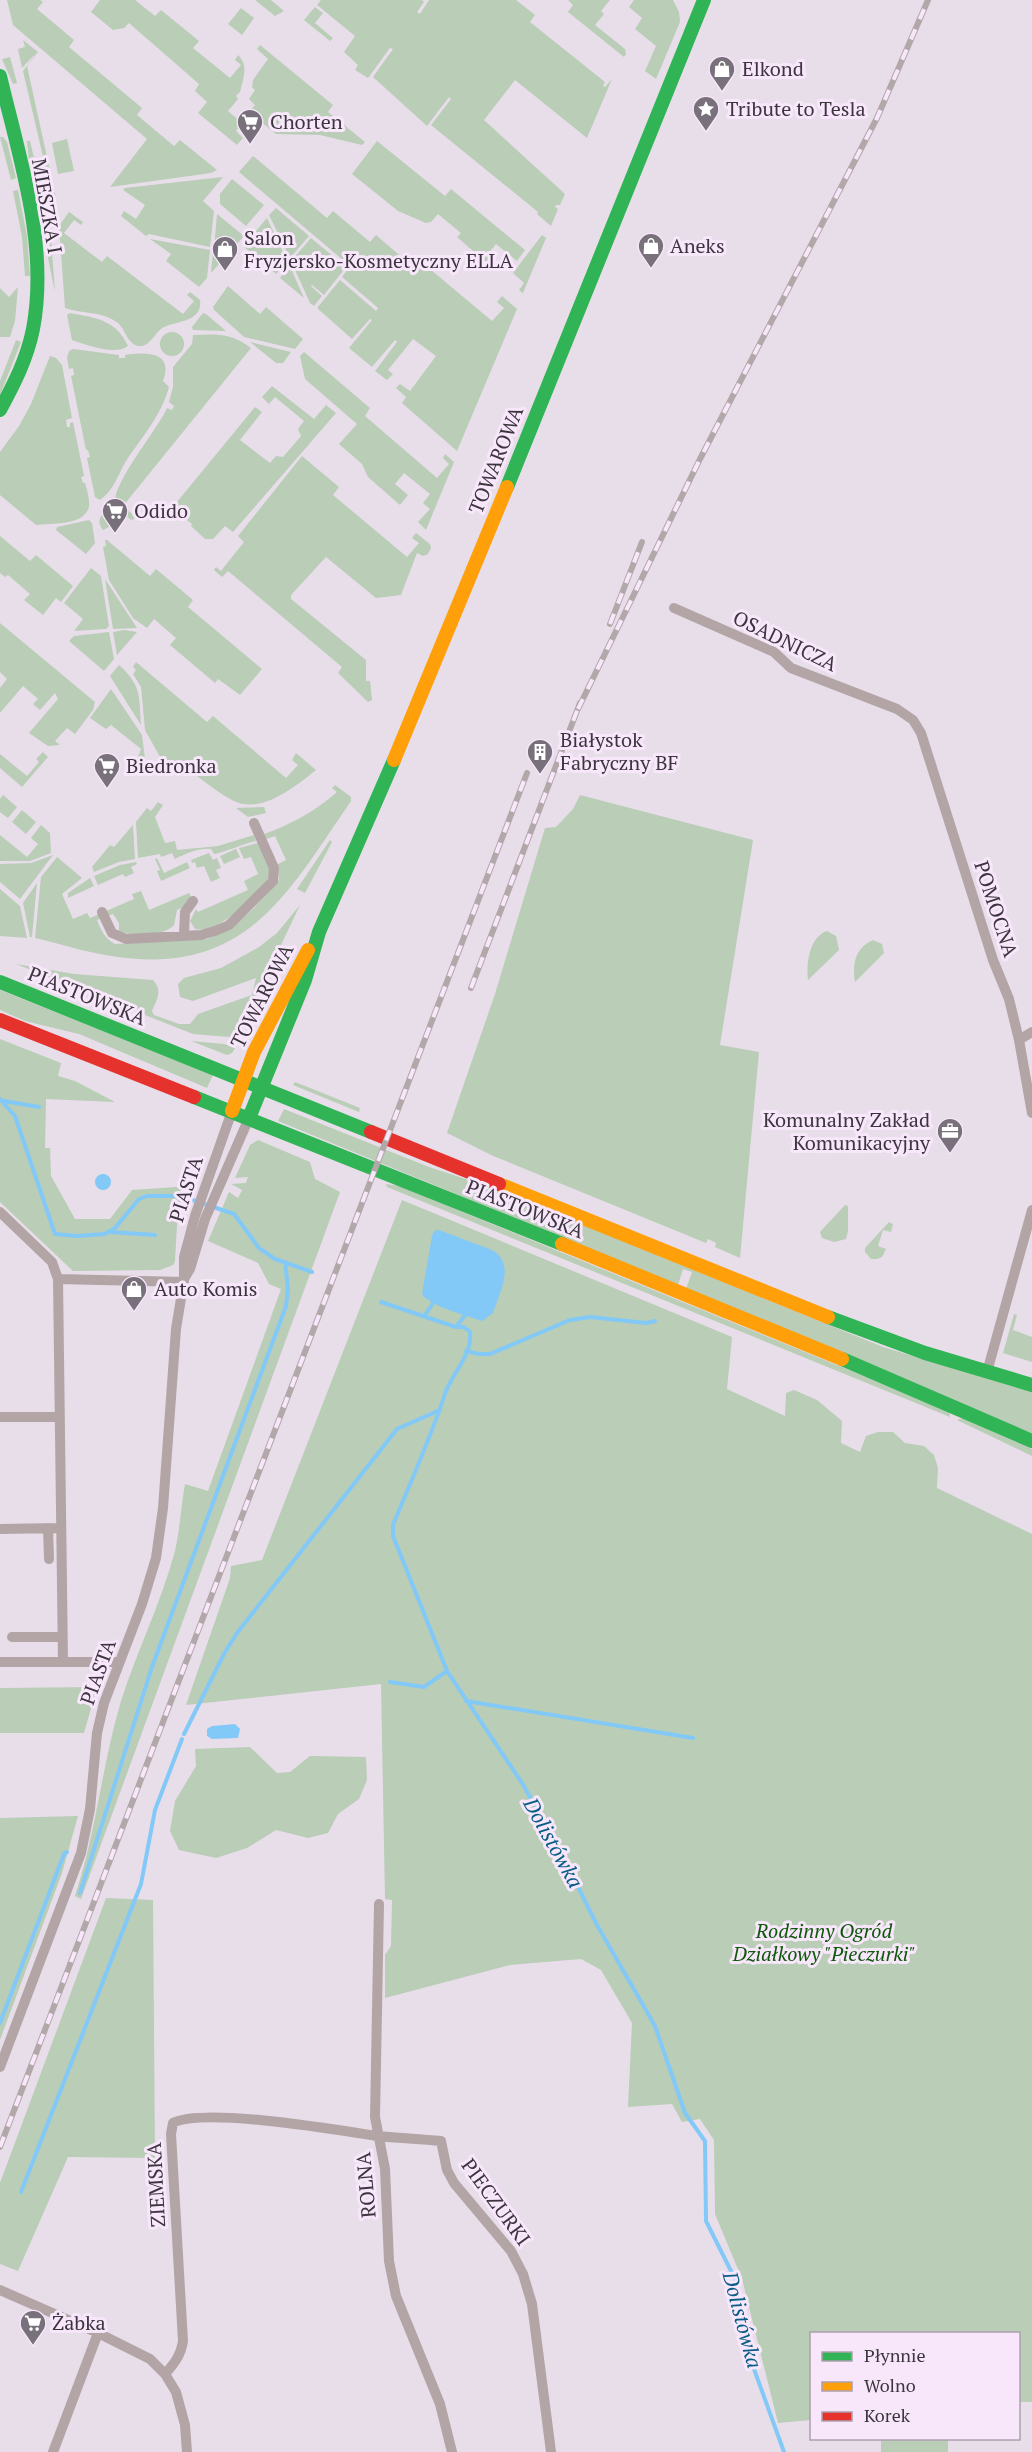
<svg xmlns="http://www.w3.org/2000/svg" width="1032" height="2452" font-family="'PT Serif',serif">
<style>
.green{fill:#b9cdb7}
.water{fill:#82c9f7}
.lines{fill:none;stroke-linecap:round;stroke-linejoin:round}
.stream{stroke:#82c9f7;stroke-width:4}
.street{stroke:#b3a5a6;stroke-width:10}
.fast{stroke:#30b455;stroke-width:14}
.slow{stroke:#ff9f0a;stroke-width:14}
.jam{stroke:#e5322d;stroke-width:14}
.rail-casing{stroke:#b2a7a9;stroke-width:6}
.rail{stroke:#f8e7fb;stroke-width:4;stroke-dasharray:11;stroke-linecap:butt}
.labels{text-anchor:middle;stroke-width:6;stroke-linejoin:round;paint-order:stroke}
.poi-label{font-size:20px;fill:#3c353d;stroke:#f8e7fb;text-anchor:start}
.street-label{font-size:20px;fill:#3c353d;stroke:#f8e7fb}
.park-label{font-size:20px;font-style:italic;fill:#0e5809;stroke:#f8e7fb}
.water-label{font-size:21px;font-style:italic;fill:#095e85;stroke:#f8e7fb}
</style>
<rect width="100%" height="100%" fill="#e8deea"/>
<!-- green -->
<path class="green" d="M7,0H40L43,2L37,9L74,40L69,47L142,108L137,115L174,146L180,140L217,170L211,173L110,187L147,139L13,25Z
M100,0H135L155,16L161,10L199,41L193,48L230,78L241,65L235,60L238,55C249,65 243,79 240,92L236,96L238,99L228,111L242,123L236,131L243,138L237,145L198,113L207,102L195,91L199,84L129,23L124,28L113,30L91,12Z
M255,0H271L284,11L275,16Z
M321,0H422L424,2L417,12L420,14L429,0H516L535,15L530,22L605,82L603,86L605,87L612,79L587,138L515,80L484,120L565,194L560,205H556L555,207L558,209L551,226L537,214L538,212L431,125L451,99L449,97L427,126L373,77L393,49L390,48L368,78L355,70L358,65L344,52L355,36L317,5Z
M568,0H610L601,11L604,14L595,25L625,49L626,54L624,57L568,12L573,5Z
M634,0H673L679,12L680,22L656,79L645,71L656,46L635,29L642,18L629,7Z
M315,7L323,13L315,23L333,38L330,41L304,20Z
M241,8L254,18L242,35L228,24Z
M23,40L38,52L27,66L56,198H52L45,165L48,164V160L44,161L23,71L37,52L22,68L18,49L25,47Z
M260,45L333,105L328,112L365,142L362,145L320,135L276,134L249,112L255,105L249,99L255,90L252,87L253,80L268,59L257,49Z
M10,57L17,83L13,84L2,59Z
M0,137H3L7,142L16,178L11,180Z
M67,139L74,171L58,174L52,143Z
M27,141H30L38,175L31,179Z
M377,141L445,196L451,189L525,250L517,261L496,244L487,255L500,266L496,271L457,237L461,233L438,214L431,222L426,223L398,211L352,174Z
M253,156L327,218L333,211L370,242L376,235L412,266L418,259L492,321L504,308L497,302L502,296L517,309L457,451L402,403L406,397L396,388L400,384L410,391L436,356L413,339L388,370L393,374L387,380L375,371L397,342L395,340L372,367L349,348L372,320L370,319L352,339L317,308L340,280L376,311L378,308L342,277L350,266L239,172Z
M223,177L203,201L214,211L210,247L149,234L146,236L121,216L124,211L136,219L145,205L123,190L125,188Z
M232,179L264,205L246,226L220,204V194Z
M18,190L27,236L30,276H25L22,237L13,191Z
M45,208L51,238L55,292L41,224L40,217Z
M276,208L309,236L290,258L269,215Z
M69,212L83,222L81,225L74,220L64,233L102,262L107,256L183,314L194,301L187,295L190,292L200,300C203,322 177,321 164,327C154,332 151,347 139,346C128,345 125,329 118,323C103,311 82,314 65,308L59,226Z
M217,214L244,236L229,253L214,249Z
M267,218L287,261L276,274L243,246Z
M542,235L546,238L523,293L519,290L524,283L513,273Z
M311,238L346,267L324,295L312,285L311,286L322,296L314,306L310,303L291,261Z
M150,239L210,250L207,278L199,287L166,261L171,254Z
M213,251L227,255L211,273Z
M289,264L304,298L280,278Z
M228,286L260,314L266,307L303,339L295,349L244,337L214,310L213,307Z
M18,287L15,321L10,337H0V288L9,297Z
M70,313C97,318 116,320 128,346C115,356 87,345 72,340L67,315Z
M203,313L206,314L226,331L193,330L192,327Z
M160 344a12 12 0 1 1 24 0a12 12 0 1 1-24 0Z
M193,335C216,334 232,333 251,348L123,506L137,518L131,520C126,515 116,510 115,502C114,481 156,432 167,408L172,410L174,406L169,402L173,387V367L192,344Z
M16,340L21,342L0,395V381Z
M250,342L291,352L283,363H276Z
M73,349L119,355V358H125V355C146,352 174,351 163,381L169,387C161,416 142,437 126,461C117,476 115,489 100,500L95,497L87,458L90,457L88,450H86L71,376L74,375L73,368L69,369L67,358L69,351Z
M304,352L370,408L365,416L437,478L449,464L443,458L445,454L454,462L426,530L418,522L430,509L423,503L430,494L404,473L395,484L408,495L400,505L368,477L362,464L339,444L357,424L305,379L300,356Z
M50,356L56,358L62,365L72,418L66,420L67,427H70V423L73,422L84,476L81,477L83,483H85C87,490 90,500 89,507C84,526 51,523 36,525L0,495V452L19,426L31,404Z
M272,386L314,419L326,405L336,413L233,532L225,526L213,539H205L191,526L192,524L172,508L255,407L262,412L240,440L270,463L276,456L283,457L301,436L298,429L304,421L275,397L269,404L262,397Z
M302,456L339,487L333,495L407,557L419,543L412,538L416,533L430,544L431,548L428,554L423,556L417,553L401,595L376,598L326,557L291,595V599L366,660V681H370L372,700L368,702L338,673L342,667L228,571L222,577L214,570L216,567L221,571L244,542L238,536Z
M106,512L115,513L116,517L111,526L103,530C97,523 99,516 106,512Z
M89,520L92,523L95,543L86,554L56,530L57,527Z
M0,536L30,561L36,555L73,586L61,602L56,598L43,615L24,600L30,594L8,575L5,577L0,573Z
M105,540H107L150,576L156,569L193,600L188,607L262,669L240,695L218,679L215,683L170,645L176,638L154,619L147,628L133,618L109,580L103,547L106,546Z
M91,568L101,576L109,626L106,629L74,631L83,619L64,603Z
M105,579L137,628L113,629Z
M0,623L95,702L93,710L75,734L67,728L55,741L60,745L48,746L29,733L58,699L55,693L40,710L33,704L38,699L23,686L0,713V688L7,679L0,672Z
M124,630L137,632L117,655L113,632Z
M109,632L114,659L104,671L69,641L74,636Z
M136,662L207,722L213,716L286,778L298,765L292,760L296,753L316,770C296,786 260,816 232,800C213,790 196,774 178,762L169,773L145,730L141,687L133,674L136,670L133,667Z
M119,665C142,686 139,696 141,725L110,676Z
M111,689L142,735L146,767L137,760L141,749L111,725L106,729L90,718Z
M43,752L48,757L22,787L0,768V754L27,776L39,762L36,759Z
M335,785L351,797V801C285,897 245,977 111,956C85,952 61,944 35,938L41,877L57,857L82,878L62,894L73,919L87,913L90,918L134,899L132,894L141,891L149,910L189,893L191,897L188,905L177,910L174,925C165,936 131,937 119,931V923L113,914L97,920C101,930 105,939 115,944L207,939L229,930L254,908L279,880L278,864L286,860L275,836L266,839L264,834C292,824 314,812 337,792L332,788Z
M3,795L17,807L8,818L0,812V799Z
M580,795L753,840L720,1045L759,1052L740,1258L715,1247L716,1243L708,1239L706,1243L491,1155L447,1133L495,994L545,828L556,827L573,809Z
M158,802L163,805L155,817L165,843L175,841L177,850L218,846L254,835L256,841C242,844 226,852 214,854L211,849C198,848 188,853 175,859L172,853L161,857L160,854L138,858L136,822L147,808L151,811Z
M264,807L266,813L248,817L236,808Z
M22,810L36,822L26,834L12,822Z
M41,825L50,833L51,853L30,861H0V835L27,857L38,844L31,838Z
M133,825L135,859L119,862L94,872L92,867L110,845L114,847Z
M330,840L332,842L305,893L297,889Z
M258,843L270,869V876C256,894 220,935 195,929L190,921L196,909L198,912L248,890L244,881L258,874L251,857L244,859L239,848Z
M236,849L240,857L224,864L220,856Z
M209,853L213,860L217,858L221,868L216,870L220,878L211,882L204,866L197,868L195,862L192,863L191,860Z
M53,855L20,899L0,882V864L31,863Z
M157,858L164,873L187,862L190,868L161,881L157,871L160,870L155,859Z
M136,862L137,864L131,867L134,873L125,877L123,874L98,885L94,876L120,865Z
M90,878L94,886L68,898V893Z
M37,883L32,937H30L23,903Z
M0,889L20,906L27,938L0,936Z
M300,905L236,1040L229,1037L193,1034L16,964L74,974L153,980C163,991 157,999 152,1011L154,1015L179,1024H190L198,1014L252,995L256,978L193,1001L180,997L178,984L184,978L221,968L259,947L277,933Z
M827,931L836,936L839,950L808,980C806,965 809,937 827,931Z
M873,940L882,944L884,953L855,982C852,964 855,948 873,940Z
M0,990L213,1075L207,1088L79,1034L25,1021L0,1010Z
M0,1039L61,1063L58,1076L75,1081L115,1102L46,1099L45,1148H50L51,1176L75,1219H110L132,1190L176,1187L187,1192L177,1225L175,1261L173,1265L160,1270L73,1271L0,1202Z
M191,1041L224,1044L235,1048L232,1053L227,1055Z
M295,1082L360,1108L359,1112L293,1085Z
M284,1109L429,1167L487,1186L883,1347L1032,1392V1434L686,1289L692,1272L683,1269L678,1285L278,1121Z
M258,1140L310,1162L315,1179L340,1192L81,1899L75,1896C96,1833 102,1765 121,1701C137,1651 161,1603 175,1551C180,1529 181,1506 185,1484L208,1491L281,1289L269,1284L258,1263L208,1241L229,1192L238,1198L242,1190L231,1184L246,1183L248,1177L235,1178L250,1145Z
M386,1184L399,1186L949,1411L950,1417L387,1187Z
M402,1200L732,1337L727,1389L785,1416L786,1393L794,1390L817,1400L842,1421L841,1443L860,1452L866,1436L878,1432H893L905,1443L924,1446L934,1455L938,1468L937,1488L1032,1534V2402H1019L1018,2334H812L811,2420L778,2423L742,2279L715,2214L714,2140L700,2119L682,2122L672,2104L628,2107L632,2023L601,1970L581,1959L510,1965L385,1998V1955L391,1946L392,1900L385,1899L381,1684L186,1705L230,1578L231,1566L262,1560Z
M845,1205L848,1206V1231L846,1239L834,1242L822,1238L820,1232Z
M889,1222L893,1224L891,1232L883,1230L878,1246L886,1249L882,1257L877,1259H871L865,1252V1248Z
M1014,1314L1017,1315L1013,1330L1032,1337V1362L1003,1353Z
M963,1418L1026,1446L1032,1449V1456L957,1420Z
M97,1687L84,1733H0V1688Z
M250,1747L277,1773L290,1772L310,1756L366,1757L367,1780L359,1799L338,1814L328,1833L308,1838L276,1830L247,1848L216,1858L179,1850L170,1831L175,1801L196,1766L195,1749Z
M78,1816L62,1873L0,2040V1818Z
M106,1898L153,1900L155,2158L68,2157L18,2271L0,2264V2183Z
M881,2439H948V2452H881Z"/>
<!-- water -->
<path class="water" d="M95 1182a8 8 0 1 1 16 0a8 8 0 1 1-16 0Z
M439,1230L492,1250C516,1264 500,1291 493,1313L482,1321C466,1315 431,1307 422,1294L432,1236L434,1231Z
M235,1724L240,1729L238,1738L212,1739L207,1736V1729L212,1726Z"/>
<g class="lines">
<!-- stream -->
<path class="stream" d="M0,1099L15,1116L55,1234L76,1236L105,1234L115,1228L139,1199L147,1196H181L234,1214L259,1248L275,1259L312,1272
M4,1101L39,1107
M111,1232L155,1235
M381,1302L456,1327H464L470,1332C473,1353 453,1373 446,1391C431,1437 411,1481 393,1525V1536L447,1671L522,1783L554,1839L597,1925L655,2026L685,2113L705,2141L706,2221L736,2281L750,2358L784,2452
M425,1315L433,1303
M457,1326L465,1315
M466,1351L479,1354H490L570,1320L590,1317L646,1323L655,1321
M390,1682L424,1687L447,1671
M466,1701L693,1738
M184,1734L224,1654L237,1633L397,1429L440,1410
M80,1893L152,1667L286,1306L288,1289L285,1262
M0,2023L64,1854L67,1852
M21,2192L141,1884L155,1810L182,1739"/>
<!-- street -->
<path class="street" d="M674,608L774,652L791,668L897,709L913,720L921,733L993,960L1009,999L1019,1040L1032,1113
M102,912L112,933L126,939L201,935L215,931L229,925L273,881L274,868L254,823
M184,934L185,912L193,901
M1019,1040L1032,1032
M0,1212L52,1262L58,1279L63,1662
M58,1279L184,1282
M184,1279L190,1269L205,1219L249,1118
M987,1372L1032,1210
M0,1417H59
M48,1528L49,1559
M0,1529L60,1528
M12,1637H62
M0,1662H119
M379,1904L375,2117L385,2169L389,2261L396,2296L440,2404L452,2452
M0,2067L81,1853L90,1809L97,1733L104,1703L142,1604L156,1558L163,1508L176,1329L184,1280V1257L195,1216L232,1111
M0,2290L98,2333L150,2359L165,2374L176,2392L185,2425L187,2452
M165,2374C174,2364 181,2355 183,2341L171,2134L173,2123C203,2107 338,2130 377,2136C398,2138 420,2139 441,2141L447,2170L454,2183L511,2251L523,2274L532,2304L551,2452
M53,2452L98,2333"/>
<!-- fast -->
<path class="fast" d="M0,76C19,157 49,245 33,329C27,359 14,384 0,410
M507,487L704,0
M0,982L371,1132
M194,1097L562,1244
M249,1118L305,980L319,932L394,760
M828,1317L925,1353L1032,1385
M842,1359L1032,1441"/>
<!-- slow -->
<path class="slow" d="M394,760L507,487
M232,1111L254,1052L308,950
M499,1184L828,1317
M562,1244L842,1359"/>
<!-- jam -->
<path class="jam" d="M0,1020L194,1097
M371,1132L499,1184"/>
<!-- rail casing -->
<g class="rail-casing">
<path id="rail" d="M610,624L642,542
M578,709L700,459L877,118L928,0
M471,988L580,703
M0,2147L527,773"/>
</g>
<!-- rail -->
<use href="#rail" class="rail"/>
</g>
<!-- icons -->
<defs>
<g id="shop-pin" transform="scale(1.35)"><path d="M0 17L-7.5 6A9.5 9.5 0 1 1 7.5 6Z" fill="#78707a" stroke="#f8e7fb"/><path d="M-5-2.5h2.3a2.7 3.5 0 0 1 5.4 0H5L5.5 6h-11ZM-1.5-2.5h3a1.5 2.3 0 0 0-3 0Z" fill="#fff"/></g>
<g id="sight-pin" transform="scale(1.35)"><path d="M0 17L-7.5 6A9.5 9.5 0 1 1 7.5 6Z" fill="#78707a" stroke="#f8e7fb"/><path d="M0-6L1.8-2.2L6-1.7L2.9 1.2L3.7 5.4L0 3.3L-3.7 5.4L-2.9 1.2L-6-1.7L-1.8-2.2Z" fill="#fff"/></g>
<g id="supermarket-pin" transform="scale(1.35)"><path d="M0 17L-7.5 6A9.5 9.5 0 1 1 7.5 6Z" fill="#78707a" stroke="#f8e7fb"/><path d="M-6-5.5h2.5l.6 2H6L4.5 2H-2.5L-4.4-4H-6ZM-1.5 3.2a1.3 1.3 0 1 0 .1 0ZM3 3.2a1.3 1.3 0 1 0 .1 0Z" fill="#fff"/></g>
<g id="building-pin" transform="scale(1.35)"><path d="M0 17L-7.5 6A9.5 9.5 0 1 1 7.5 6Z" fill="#78707a" stroke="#f8e7fb"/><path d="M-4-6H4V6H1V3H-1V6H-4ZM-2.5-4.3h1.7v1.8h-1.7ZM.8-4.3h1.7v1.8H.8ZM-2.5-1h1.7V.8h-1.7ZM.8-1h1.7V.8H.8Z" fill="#fff"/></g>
<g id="office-pin" transform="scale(1.35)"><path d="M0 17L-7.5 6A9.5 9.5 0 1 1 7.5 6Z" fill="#78707a" stroke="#f8e7fb"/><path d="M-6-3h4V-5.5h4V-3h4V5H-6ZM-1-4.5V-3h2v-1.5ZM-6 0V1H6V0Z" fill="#fff"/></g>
</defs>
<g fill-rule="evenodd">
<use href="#shop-pin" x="722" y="69"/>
<use href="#sight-pin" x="706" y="109"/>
<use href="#supermarket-pin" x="250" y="122"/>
<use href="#shop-pin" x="651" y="246"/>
<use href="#shop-pin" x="225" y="249"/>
<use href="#supermarket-pin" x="115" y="511"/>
<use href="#building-pin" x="540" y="752"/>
<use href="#supermarket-pin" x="107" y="766"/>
<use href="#office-pin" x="950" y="1131"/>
<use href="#shop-pin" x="134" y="1289"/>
<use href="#supermarket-pin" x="33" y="2323"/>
</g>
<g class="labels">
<!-- poi labels -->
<g class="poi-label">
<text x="742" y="76">Elkond</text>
<text x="726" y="116">Tribute to Tesla</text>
<text x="270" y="129">Chorten</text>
<text x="244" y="245">Salon<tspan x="244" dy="23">Fryzjersko-Kosmetyczny ELLA</tspan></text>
<text x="670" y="253">Aneks</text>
<text x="134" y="518">Odido</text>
<text x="560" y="747">Białystok<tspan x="560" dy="23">Fabryczny BF</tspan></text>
<text x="126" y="773">Biedronka</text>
<text x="930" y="1127" text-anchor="end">Komunalny Zakład<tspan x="930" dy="23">Komunikacyjny</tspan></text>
<text x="154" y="1296">Auto Komis</text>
<text x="52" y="2330">Żabka</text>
</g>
<!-- street labels -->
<g class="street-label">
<text transform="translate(47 206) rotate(80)" y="7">MIESZKA I</text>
<text transform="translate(496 460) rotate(-68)" y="7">TOWAROWA</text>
<text transform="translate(785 641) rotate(26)" y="7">OSADNICZA</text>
<text transform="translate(996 909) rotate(72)" y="7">POMOCNA</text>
<text transform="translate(87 996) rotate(22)" y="7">PIASTOWSKA</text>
<text transform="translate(262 996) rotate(-63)" y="7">TOWAROWA</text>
<text transform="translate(186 1189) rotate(-72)" y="7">PIASTA</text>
<text transform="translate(525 1209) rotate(22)" y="7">PIASTOWSKA</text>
<text transform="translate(98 1672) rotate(-70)" y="7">PIASTA</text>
<text transform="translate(156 2185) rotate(-93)" y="7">ZIEMSKA</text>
<text transform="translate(366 2185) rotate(-95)" y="7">ROLNA</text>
<text transform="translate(496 2202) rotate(54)" y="7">PIECZURKI</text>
</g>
<!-- park labels -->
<g class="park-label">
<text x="824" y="1938">Rodzinny Ogród<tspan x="824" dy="23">Działkowy "Pieczurki"</tspan></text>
</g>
<!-- water labels -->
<g class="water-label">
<text transform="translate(553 1843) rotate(61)" y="7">Dolistówka</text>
<text transform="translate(742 2320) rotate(75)" y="7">Dolistówka</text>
</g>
</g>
<!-- legend -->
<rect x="810" y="2332" width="210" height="108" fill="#f8e7fb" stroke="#ada0af" stroke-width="1.5"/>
<rect x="822" y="2352" width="30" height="9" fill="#30b455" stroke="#ada0af" stroke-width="1.5"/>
<text x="864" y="2362" font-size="18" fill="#3c353d">Płynnie</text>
<rect x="822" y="2382" width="30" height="9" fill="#ff9f0a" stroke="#ada0af" stroke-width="1.5"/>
<text x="864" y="2392" font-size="18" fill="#3c353d">Wolno</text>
<rect x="822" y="2412" width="30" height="9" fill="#e5322d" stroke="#ada0af" stroke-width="1.5"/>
<text x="864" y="2422" font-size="18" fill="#3c353d">Korek</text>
</svg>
